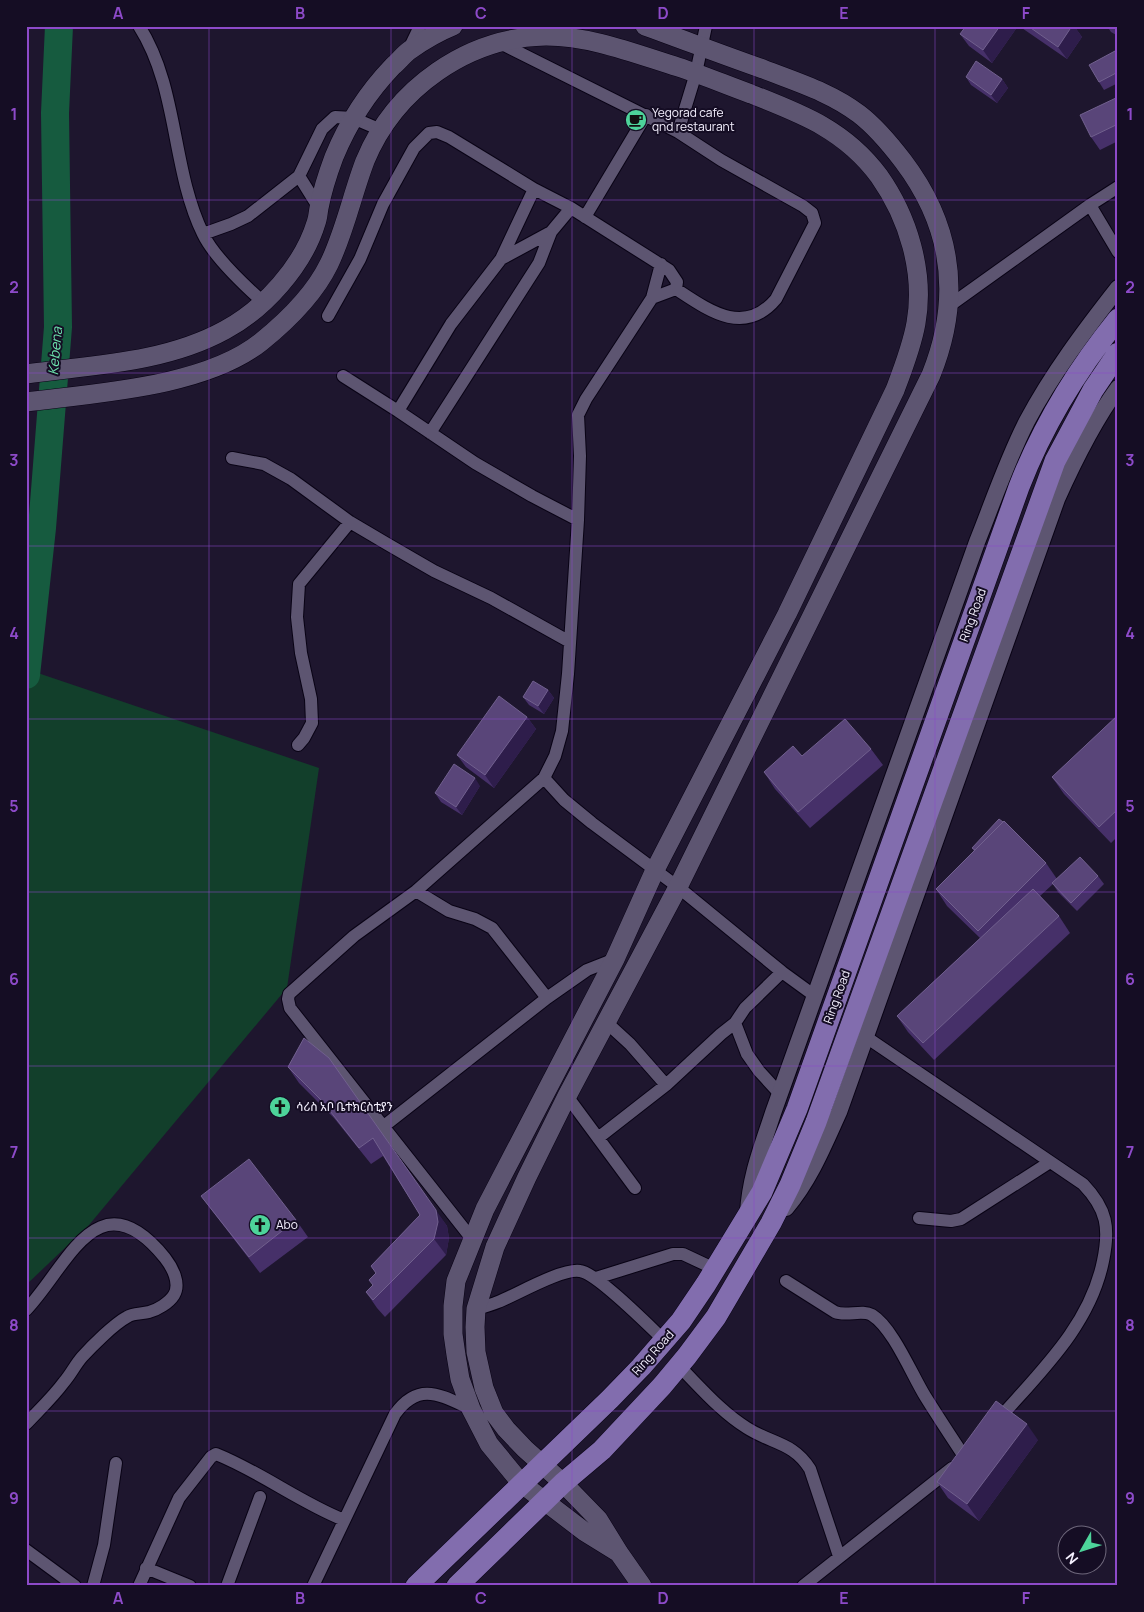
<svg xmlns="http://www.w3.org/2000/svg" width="1144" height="1612" font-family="Manrope,'Noto Sans Ethiopic',sans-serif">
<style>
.green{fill:#123f2b}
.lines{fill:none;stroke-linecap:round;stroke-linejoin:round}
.river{stroke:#165b3f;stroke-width:28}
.minor-casing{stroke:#090315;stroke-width:14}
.tertiary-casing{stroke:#090315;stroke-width:18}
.secondary-casing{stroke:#090315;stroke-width:20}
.trunk-casing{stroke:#090315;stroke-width:22}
.minor{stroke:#5d5571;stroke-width:12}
.tertiary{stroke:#5d5571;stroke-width:16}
.secondary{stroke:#5d5571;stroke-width:19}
.trunk{stroke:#826dae;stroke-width:21}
.wall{fill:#463069}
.shaded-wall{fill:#2e1d4b}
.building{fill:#594579;stroke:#71608e}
.grid{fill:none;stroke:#8d4ac9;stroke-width:1;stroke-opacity:0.55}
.labels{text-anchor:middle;stroke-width:4;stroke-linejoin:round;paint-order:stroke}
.poi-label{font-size:12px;fill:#f5f1ff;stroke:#150d24;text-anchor:start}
.street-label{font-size:12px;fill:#f5f1ff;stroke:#150d24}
.water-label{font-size:14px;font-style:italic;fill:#6de3ad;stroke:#150d24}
.neatline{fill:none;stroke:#8d4ac9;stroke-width:2}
.grid-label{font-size:16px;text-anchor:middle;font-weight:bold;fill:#8d4ac9}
</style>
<rect width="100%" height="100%" fill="#1e162e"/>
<!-- green -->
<path class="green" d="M26,669L319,768L287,988L89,1225L26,1285Z"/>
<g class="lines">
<!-- river -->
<path class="river" d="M26,675L42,528L58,327L55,113L59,26"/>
<!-- minor casing -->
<g class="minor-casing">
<path id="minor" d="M139,26C179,89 171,168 203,234C214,257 244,285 263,302
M500,43L678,132L696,73L706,26
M408,51L420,26
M299,176L319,208
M534,189L571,208
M1090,205L1118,252
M585,217L646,115
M203,234L231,224L248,216L299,176L322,129L335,117L353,118L381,130
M676,289C708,310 744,337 776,299L815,223L812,213L803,206L721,160L678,132
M949,306L1090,205L1118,187
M328,316L360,259L383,204L414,148L429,133L437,132L449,137L534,189L501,259
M343,376L398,411L451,324L501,259L551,232L571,208L669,270L677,282L676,289L652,298
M398,411L475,463L532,496L578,520
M430,433L539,263L551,232
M232,458L264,464L291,479L350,522L389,545L434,571L491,598L570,642
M298,745L304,738L312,723L311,699L301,653L297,617L299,584L350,522
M544,778L564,800L592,823L678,887L782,972L815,996
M416,891L449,911L475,919L492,928L547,998
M606,1022L630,1044L666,1085
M735,1023L747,1054L759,1071L780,1094
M866,1037L1083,1184C1107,1209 1110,1228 1103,1261C1090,1326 1039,1373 997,1421
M567,1096L635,1188
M384,1126L547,998L587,970L615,959
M598,1138L666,1085L721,1034L735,1023L745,1008L782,972
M919,1218L951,1221L961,1219L1050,1162
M472,1239L290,1008L288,999L289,994L354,936L416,891L544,778L555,756L562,731L568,674L578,520L580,456L578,415L586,399L652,298L661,264
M596,1278L673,1254H683L715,1269
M786,1281L835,1312C846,1317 862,1309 872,1315C893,1328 912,1375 925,1396C938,1417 952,1438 965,1458
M476,1309C483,1307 491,1305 498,1302C516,1295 562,1268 580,1271C597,1273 650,1327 665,1341
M26,1310C68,1266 98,1175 165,1258C172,1267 181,1283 174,1295C169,1303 157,1310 149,1312C142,1314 133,1313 127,1317C114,1324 92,1346 82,1357C75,1365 71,1374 64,1382C53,1397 39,1410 26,1424
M679,1366C700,1387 721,1412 747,1428C772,1444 793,1442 810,1469L839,1556
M26,1550L75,1586
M146,1568L190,1586
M93,1586L104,1545L116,1463
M139,1586L179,1498L211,1457L216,1454C261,1472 299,1502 344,1520
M227,1586L260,1497
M313,1586L395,1414C419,1381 440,1395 471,1409
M803,1586L952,1468"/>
</g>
<!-- tertiary casing -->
<g class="tertiary-casing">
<path id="tertiary" d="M786,1208C810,1180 824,1145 839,1112L1057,499C1074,461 1093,422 1118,388
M748,1213C750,1176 762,1147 773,1113L977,542C993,502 1007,460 1027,421C1052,374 1085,330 1118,288"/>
</g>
<!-- secondary casing -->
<g class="secondary-casing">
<path id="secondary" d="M26,374C92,365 165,363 225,330C264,309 303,266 316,223C318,218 318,213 319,208C322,192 328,173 334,157C348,123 368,92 393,66C399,61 404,54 410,50C423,41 438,32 453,26
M26,402C96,393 205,387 261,342C287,321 314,295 329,264C345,231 352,195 365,161C395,88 468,37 546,36C591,36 636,54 678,67C703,75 726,85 751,94C802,114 845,130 879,176C908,217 925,272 916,323C912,346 903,369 895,390L787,614L655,870L615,959L485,1209L456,1281L453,1306V1334L456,1355L460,1379L471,1409L489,1444L521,1483L585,1532L619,1553
M642,1586L619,1553L598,1519L563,1483L525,1449L506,1429L494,1413L484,1388L476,1352L475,1327L476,1309L495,1247L527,1177L567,1096L678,887L931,375C962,298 953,227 903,161C890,144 876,127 859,114C830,92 796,82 763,69C723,55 684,40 645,26"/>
</g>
<!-- trunk casing -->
<g class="trunk-casing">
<path id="trunk" d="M416,1586L610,1399L641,1367L681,1321L706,1284L762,1192L797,1109L1019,487C1043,425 1076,371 1118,319
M457,1586L563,1483L602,1450L662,1386L687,1356L716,1317L771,1223L790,1185L816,1122L1055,461L1093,390L1118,353"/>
</g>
<!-- minor -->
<use href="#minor" class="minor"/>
<!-- tertiary -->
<use href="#tertiary" class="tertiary"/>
<!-- secondary -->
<use href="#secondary" class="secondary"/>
<!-- trunk -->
<use href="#trunk" class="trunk"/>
</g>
<!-- wall -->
<path class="wall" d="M1018,26L992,63L969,46L960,34Z
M1019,26H1074L1082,37L1067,59Z
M1107,26H1118V36L1111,32Z
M1115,51L1118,55V83L1104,90L1099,82Z
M966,77L1002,79L1008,88L997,103L971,85Z
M1118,97V141L1100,150L1091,137Z
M548,690L554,698L544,714L529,705L523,697Z
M1118,715V836L1111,843L1064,794L1052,777Z
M527,717L536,729L494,788L466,767L457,755Z
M871,749L883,765L810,828L775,789L764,772L802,756Z
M480,786L462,815L441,802L435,793Z
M972,848L1046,863L1057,879L1098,876L1104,884L1077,911L1058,892L1053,884L1040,896L1059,916L1070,933L934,1060L908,1032L897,1016L980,938L947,906L936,889L974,851Z
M304,1038L447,1226L449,1238L446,1255L385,1317L377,1308L366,1292L373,1285L376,1273L371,1266L420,1215L383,1156L371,1164L334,1118L299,1083L288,1067Z
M201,1196L296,1220L308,1237L260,1273L213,1212Z
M1038,1440L979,1521L948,1498L937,1482Z"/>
<!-- shaded-wall -->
<path class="shaded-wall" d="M1000,26H1018L992,63L983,50Z
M1072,26H1074L1082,37L1067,59L1058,47Z
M1002,79L1008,88L997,103L991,95Z
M548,690L554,698L544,714L538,706Z
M527,717L536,729L494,788L485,775Z
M475,778L480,786L462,815L456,807Z
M436,1210L447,1226L449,1238L446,1255L434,1239Z
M1027,1424L1038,1440L979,1521L967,1504Z"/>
<!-- building -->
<path class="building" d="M966,26H1000L983,50L960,34Z
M1028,26H1072L1058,47Z
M1112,26H1118V30Z
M1115,51L1118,57V72L1099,82L1089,65Z
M976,61L1002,79L991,95L966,77Z
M1118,97V124L1091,137L1080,115Z
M533,681L548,690L538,706L523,697Z
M499,696L527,717L485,775L457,755Z
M1118,715V809L1099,827L1052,777Z
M845,719L871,749L798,812L764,772L793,746L802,756Z
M454,764L475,778L456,807L435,793Z
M999,819L1003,822L975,850L972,848Z
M1004,821L1046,863L978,931L936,889Z
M1080,857L1098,876L1071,903L1052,883Z
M1033,889L1059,916L923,1043L897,1016Z
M304,1038L329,1058L436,1210L438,1222L434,1239L373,1300L366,1292L373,1285L369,1280L376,1273L371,1266L420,1215L373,1138L359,1148L323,1102L288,1067Z
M249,1159L296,1220L249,1257L201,1196Z
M996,1401L1027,1424L967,1504L937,1482Z"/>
<!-- grid -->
<path class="grid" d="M209,26V1586M391,26V1586M572,26V1586M754,26V1586M935,26V1586M26,200H1118M26,373H1118M26,546H1118M26,719H1118M26,892H1118M26,1066H1118M26,1238H1118M26,1411H1118"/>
<!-- icons -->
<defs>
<g id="cafe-disc" transform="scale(1.125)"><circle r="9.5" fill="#4dd39a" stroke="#150d24"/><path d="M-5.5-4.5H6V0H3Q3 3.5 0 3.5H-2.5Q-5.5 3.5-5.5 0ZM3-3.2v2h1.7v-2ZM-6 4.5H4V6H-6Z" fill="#111"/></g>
<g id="church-disc" transform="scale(1.125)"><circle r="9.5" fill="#4dd39a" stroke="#150d24"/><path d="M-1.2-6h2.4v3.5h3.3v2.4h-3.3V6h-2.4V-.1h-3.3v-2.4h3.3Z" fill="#111"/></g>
</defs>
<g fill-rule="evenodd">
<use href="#cafe-disc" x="636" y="120"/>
<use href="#church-disc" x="280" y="1107"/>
<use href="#church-disc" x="260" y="1225"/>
</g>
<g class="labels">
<!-- poi labels -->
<g class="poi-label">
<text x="652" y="117">Yegorad cafe<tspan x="652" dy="14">qnd restaurant</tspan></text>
<text x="296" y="1111">ሳሪስ አቦ ቤተክርስቲያን</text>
<text x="276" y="1229">Abo</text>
</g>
<!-- street labels -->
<g class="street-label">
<text transform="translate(973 615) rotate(-70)" y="4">Ring Road</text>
<text transform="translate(837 997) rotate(-70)" y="4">Ring Road</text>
<text transform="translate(653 1353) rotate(-48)" y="4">Ring Road</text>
</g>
<!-- water labels -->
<g class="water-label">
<text transform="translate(55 351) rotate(-85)" y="5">Kebena</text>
</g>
</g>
<!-- border -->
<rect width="1144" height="1612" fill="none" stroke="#150d24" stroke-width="55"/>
<!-- north arrow -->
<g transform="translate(1082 1550) rotate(231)"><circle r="24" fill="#150d24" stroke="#6f687c"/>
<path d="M0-4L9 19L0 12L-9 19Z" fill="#4dd39a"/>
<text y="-8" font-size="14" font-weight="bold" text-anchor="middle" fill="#f5f1ff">N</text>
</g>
<rect x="28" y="28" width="1088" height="1556" class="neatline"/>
<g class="grid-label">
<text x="118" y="19">A</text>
<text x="300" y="19">B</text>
<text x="481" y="19">C</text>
<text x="663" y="19">D</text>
<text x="844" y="19">E</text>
<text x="1026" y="19">F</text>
<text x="14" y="120">1</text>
<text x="1130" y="120">1</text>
<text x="14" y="293">2</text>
<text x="1130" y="293">2</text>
<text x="14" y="466">3</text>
<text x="1130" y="466">3</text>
<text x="14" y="639">4</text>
<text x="1130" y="639">4</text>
<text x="14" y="812">5</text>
<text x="1130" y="812">5</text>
<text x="14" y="985">6</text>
<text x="1130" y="985">6</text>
<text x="14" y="1158">7</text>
<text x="1130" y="1158">7</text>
<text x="14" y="1331">8</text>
<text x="1130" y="1331">8</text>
<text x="14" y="1504">9</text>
<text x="1130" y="1504">9</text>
<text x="118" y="1604">A</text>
<text x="300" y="1604">B</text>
<text x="481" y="1604">C</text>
<text x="663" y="1604">D</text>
<text x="844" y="1604">E</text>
<text x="1026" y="1604">F</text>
</g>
</svg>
